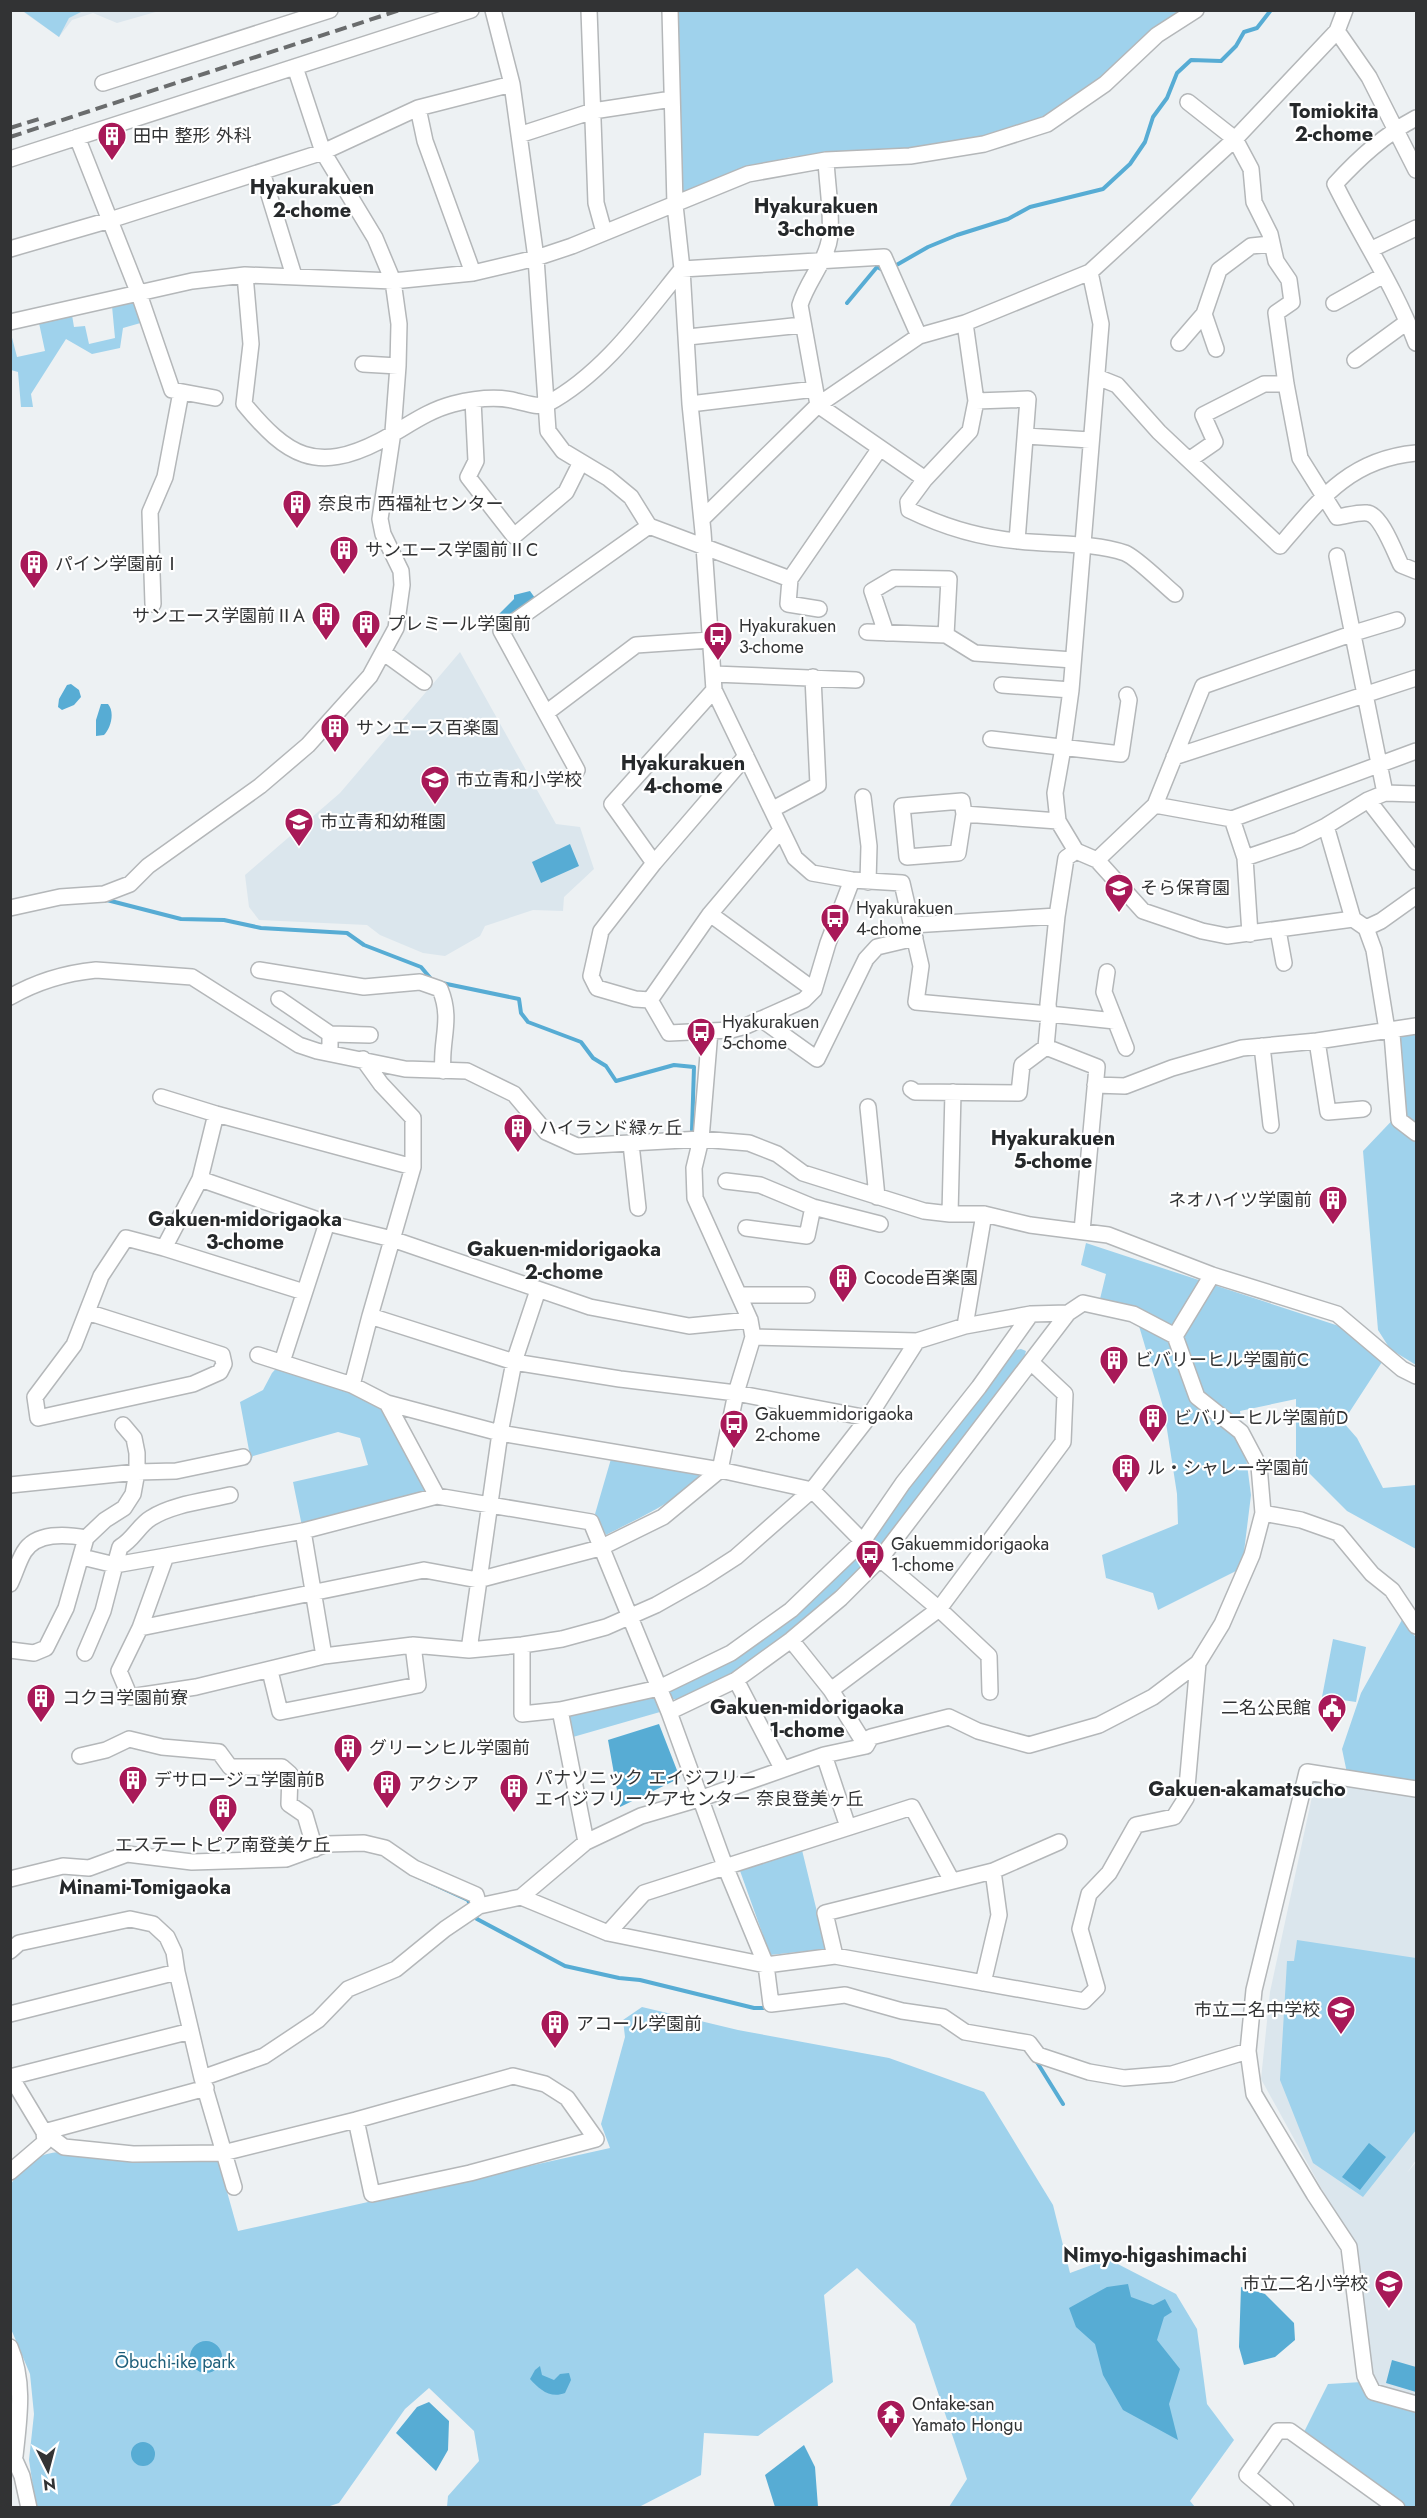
<svg xmlns="http://www.w3.org/2000/svg" width="1427" height="2518" font-family="Jost,'Noto Sans JP',sans-serif">
<style>
.built{fill:#dbe6ed}
.green{fill:#9fd2ec}
.water{fill:#57acd4}
.lines{fill:none;stroke-linecap:round;stroke-linejoin:round}
.stream{stroke:#57acd4;stroke-width:4}
.minor-casing{stroke:#b4b7b9;stroke-width:18}
.minor{stroke:#fff;stroke-width:15}
.rail{stroke:#6a6c6d;stroke-width:4;stroke-dasharray:12 6;stroke-linecap:butt}
.labels{text-anchor:middle;stroke-width:4.5;stroke-linejoin:round;paint-order:stroke}
.poi-label{font-size:18px;fill:#323334;stroke:#fff;text-anchor:start}
.park-label{font-size:18px;fill:#1e5f7b;stroke:#fff}
.neighbourhood-label{font-size:20px;font-weight:bold;fill:#26292b;stroke:#fff}
</style>
<rect width="100%" height="100%" fill="#edf1f3"/>
<!-- built -->
<path class="built" d="M22,11H159L117,23L93,13L72,20L59,37Z
M460,652L556,824L580,827L594,869L564,897L563,911L533,910L485,926L480,936L445,956L423,953L380,935L367,925L259,920L249,907L245,875L340,793Z
M1316,1778L1416,1794V2160L1407,2173L1416,2162V2395L1379,2387L1371,2375L1352,2244L1261,2079L1270,1992Z"/>
<!-- green -->
<path class="green" d="M23,11H83L69,18L59,37Z
M678,11H1186L1080,99L1053,117L962,144L918,150L791,157L747,168L686,193L682,192Z
M134,300L144,322L123,328L120,348L92,354L66,339L31,394L33,407H21L18,372L11,370L10,330L17,357L45,351L39,323L72,315L74,327L85,326L89,344L115,338L112,306Z
M1416,1034V1365L1390,1349L1378,1330L1363,1151L1402,1110L1396,1037Z
M1086,1243L1342,1327L1382,1362L1343,1422L1357,1438L1383,1488L1416,1485V1549L1347,1511L1296,1460V1399L1240,1411L1251,1495L1242,1568L1158,1610L1153,1593L1106,1578L1102,1555L1178,1524L1177,1494L1164,1410L1139,1326L1100,1299L1106,1274L1081,1265Z
M1021,1349L1026,1351L1024,1358L879,1548L873,1543L871,1538L1012,1351Z
M282,1362L387,1403L437,1496L303,1531L293,1482L368,1465L360,1438L338,1432L253,1456L251,1461L240,1402L263,1390L272,1373Z
M613,1452L702,1472C683,1500 636,1519 606,1535L595,1514Z
M862,1550L867,1551L871,1562L839,1594L735,1675L679,1700L668,1698L666,1692L705,1671Z
M1403,1618L1416,1638V1784L1347,1773L1342,1749L1361,1693Z
M1333,1639L1366,1647L1356,1702L1322,1697Z
M650,1693L656,1697L660,1712L573,1737L567,1721L572,1712Z
M802,1850L826,1949L770,1955L739,1868Z
M1297,1940L1416,1958V2130L1363,2197L1313,2163L1280,2080L1287,1961H1294Z
M642,2007L738,2030L889,2058L984,2092L1053,2205L1070,2273L1108,2259L1176,2294L1197,2329L1207,2404L1234,2440L1190,2501L1195,2507H949L967,2479L915,2324L857,2268L824,2295L833,2382L758,2436L704,2433L701,2475L639,2507H447L448,2496L479,2461L474,2431L429,2388L405,2409L339,2503L327,2507H36L29,2460L34,2414L30,2374L11,2329L10,2186C18,2171 30,2158 47,2154C77,2146 113,2157 144,2160C167,2163 190,2161 213,2159L219,2163L238,2231L610,2148L601,2124L625,2037L623,2020Z
M1362,2382L1416,2406V2507H1407L1304,2432L1328,2384Z"/>
<!-- water -->
<path class="water" d="M530,591L535,598L504,621L497,616L514,599V595Z
M71,684L79,690L81,697L74,705L62,710L58,707L59,699L67,685Z
M101,704H108C115,712 111,728 104,735L96,736V720Z
M570,844L579,866L541,883L532,862Z
M659,1724L680,1778L620,1807L608,1740Z
M1369,2143L1386,2157L1360,2190L1342,2177Z
M1128,2284L1131,2297L1153,2305L1165,2299L1172,2312L1164,2317L1157,2340L1180,2369L1169,2404L1178,2440L1123,2410L1103,2375L1095,2344L1076,2327L1069,2308L1107,2287Z
M1241,2287L1265,2294L1294,2323L1295,2340L1275,2357L1244,2365L1239,2347Z
M190 2357a16 16 0 1 1 32 0a16 16 0 1 1-32 0Z
M1392,2360L1416,2367V2392L1386,2383Z
M540,2366L542,2375L554,2380L560,2374L569,2373L571,2380L565,2393C550,2399 539,2389 530,2379L535,2370Z
M429,2402L449,2421L448,2450L436,2471L396,2433L417,2407Z
M131 2454a12 12 0 1 1 24 0a12 12 0 1 1-24 0Z
M804,2445L815,2467L818,2507H775L765,2475Z"/>
<g class="lines">
<!-- stream -->
<path class="stream" d="M893,267L928,247L957,235L1008,219L1030,207L1103,189L1130,164L1145,142L1153,117L1167,98L1177,73L1191,60L1221,61L1236,46L1244,32L1257,28L1271,10
M847,303L877,267L883,270
M103,899L181,919L224,920L261,928L347,933L364,945L421,967L432,980
M442,983L519,999L521,1013L528,1022L581,1042L593,1058L606,1066L616,1081L674,1065L694,1067L692,1130
M416,1876L468,1900L471,1907
M475,1913L477,1919L565,1966L619,1978L640,1980L754,2008H768
M1035,2059L1063,2104"/>
<!-- minor casing -->
<g class="minor-casing">
<path id="minor" d="M493,10L512,84L536,258L548,431L563,451L608,478L631,497L649,526L790,579L880,448
M589,10L596,203L604,232
M670,10L675,205L682,269L690,404L703,532L714,690L795,858L812,873L852,880L902,883L921,966L916,1002L1049,1014L1046,1047L1097,1067L1082,1231
M1337,31L1369,77L1416,170
M103,83L330,10
M1188,102L1235,139L1251,169L1254,202L1270,234L1276,261L1289,280L1292,302L1276,313L1286,384L1300,458L1337,517C1346,516 1358,512 1367,513C1381,514 1395,553 1401,565L1416,571
M418,108L425,141L473,273
M1416,118C1384,135 1360,157 1335,184C1361,237 1395,287 1416,343
M519,135L593,111L672,99
M77,137L139,294L172,390L215,398
M10,159L471,10
M826,160C827,184 832,211 830,236C827,261 807,281 800,305L818,405L925,479
M262,172L294,276
M10,249L110,220L323,152L418,108L512,84
M1372,249L1416,228
M1090,272L1101,324L1071,690L1063,748L1055,793L1058,821L1076,851L1097,860L1143,911L1202,931L1227,936L1353,919
M245,275L251,344L244,404C287,456 316,474 380,441C405,428 426,411 453,404C473,399 497,396 516,401C525,403 539,408 547,404C603,374 643,317 682,269L884,257L919,336
M1334,303L1384,275
M1204,314L1216,349
M10,322L192,281L245,275L393,281L473,273L536,258L572,246L748,174L826,160L910,156L984,144L1047,124L1105,84L1157,35L1196,10
M965,323L976,401L970,431L925,479L908,502L909,510C944,527 980,538 1019,541C1054,545 1092,542 1125,553C1136,557 1164,585 1175,594
M688,337L802,325
M1179,343L1204,314L1219,270L1251,246L1271,244
M1355,360L1407,322
M363,364L398,366
M1097,377L1117,385L1159,432L1280,546C1320,499 1350,459 1416,453
M473,400L476,461L468,477L514,536L566,492L581,462
M976,401L1028,399L1017,541
M690,404L815,389
M1026,436L1090,440
M1189,460L1215,442L1203,415L1264,384H1286
M702,519L818,405L919,336L965,323L1090,272L1235,139L1337,31L1345,10
M1337,556L1385,793
M790,579L788,604L819,609
M153,604L150,512L165,477L181,392
M867,632L946,635L975,653L1073,660
M886,633L872,591L894,578L949,579L946,635
M384,653L424,682
M714,674L856,680
M1002,685L1071,690
M546,713L636,645L710,640
M991,739L1121,754L1129,700L1127,695
M746,756L654,863L601,931L591,976L597,988L635,999L650,1000L669,1033L731,1030L746,1026L804,1000L814,990L828,943L852,880
M1174,757L1416,678
M577,770L501,631L649,526
M863,797L869,846L868,882
M1368,800L1416,862
M1155,805L1232,819L1416,751
M773,809L818,785L813,677
M964,814L958,853L907,857L902,806L962,801L964,814L1058,821
M1232,819L1245,858L1250,934
M1326,826L1353,919L1366,928L1374,950L1387,1030L1392,1034L1399,1120L1416,1133
M1245,858L1298,840L1326,826L1368,800L1385,793L1416,794
M1097,860L1155,805L1203,686L1354,633L1397,620
M654,863L612,804L714,690
M10,908L60,897L104,894L130,884L148,866L260,786L308,745L370,676L396,628L402,585L401,571L383,534L380,519L393,432L398,366L399,324L393,281L375,238L323,152L295,67
M710,914L814,990
M1057,916L1048,1004L1049,1014L1115,1021
M912,925L1057,916L1066,858L1076,851
M1366,928L1381,921L1416,896
M1278,930L1284,963
M259,970L364,987L420,982L440,989C453,1020 440,1040 443,1071
M1107,972L1104,992L1126,1048
M10,997C36,982 66,973 96,970L192,977L299,1045L317,1051L405,1069L467,1071L514,1094L546,1132L577,1146L701,1139L749,1143L777,1154L803,1173L924,1211L950,1214H984L1030,1225L1108,1235L1212,1275L1337,1314L1402,1369L1416,1376
M279,999L330,1034V1053
M650,1000L710,914L781,830
M761,1019L817,1059L866,959L877,947L915,938
M330,1034L370,1035
M1317,1041L1328,1112L1363,1109
M1262,1046L1271,1125
M1095,1085L1125,1086L1172,1068L1242,1048L1317,1041L1416,1026
M911,1089L915,1092L1019,1093L1022,1065L1046,1047
M161,1097L216,1114L413,1167
M868,1107L877,1197
M216,1114L200,1179L164,1248L304,1292
M631,1144L638,1208
M200,1179L327,1223L392,1239L590,1307L689,1326L750,1320
M726,1181L760,1185L813,1207L880,1224
M950,1214L953,1092
M746,1228L807,1236L813,1207
M739,1295H807
M87,1312L222,1355L224,1364L220,1372L193,1384L38,1418L35,1397L74,1345L101,1276L126,1238L164,1248
M370,1316L514,1362L620,1379L736,1393L868,1418
M965,1326L984,1214
M1175,1336L1212,1275
M753,1337L917,1341L965,1326L1031,1314L1068,1313
M917,1341L868,1418L812,1490L736,1557L702,1579L656,1605L606,1627L562,1639L522,1645L469,1650L413,1645L324,1656L196,1687L130,1697L119,1671L140,1628L166,1556L303,1531L437,1496L591,1522L669,1712L725,1866L766,1965L771,2004L845,1995L902,2011L943,2017L965,2032L1029,2043L1038,2055L1089,2072L1124,2078L1172,2074L1248,2051
M258,1355L352,1385L387,1403L500,1433L720,1470L812,1490L880,1559L939,1609L989,1656L990,1692
M282,1362L327,1223
M352,1385L370,1316L413,1167V1118L381,1084L363,1059
M387,1403L437,1496
M10,1485L137,1472L176,1471L243,1457
M1263,1513L1301,1520L1338,1533L1372,1574L1392,1590L1416,1626
M303,1531L324,1656
M82,1557L115,1565L120,1547C133,1540 139,1525 151,1518C173,1504 205,1501 230,1495
M10,1584C15,1574 18,1562 24,1552C36,1532 66,1534 86,1538
M140,1628L424,1570L478,1580L600,1548L663,1517L720,1470L736,1393L753,1337L750,1320L695,1198L694,1168L701,1139L710,1031
M791,1640L831,1690L866,1746
M522,1645V1714L560,1710L659,1688L731,1653L791,1610L863,1541L903,1483L979,1387L1031,1314
M10,1650L34,1653L46,1648L66,1608L86,1538L105,1520L124,1508L133,1494L137,1472V1453L134,1438L123,1425
M469,1650L500,1433L514,1362L538,1290
M85,1653L103,1611L115,1565L166,1556
M270,1671L280,1712L418,1685L413,1645
M736,1680L782,1768
M831,1690L939,1609L1063,1442L1065,1394L1032,1363
M560,1710L586,1842
M824,1755L848,1827
M80,1756L106,1750L129,1739L162,1747L219,1752L230,1767H282L290,1774L289,1804L305,1815L315,1849
M1416,1789L1307,1772L1254,1990L1248,2051L1254,2094L1314,2194L1349,2247L1365,2376L1373,2392L1416,2404
M10,1879L63,1866L89,1868L127,1854L192,1862L286,1859L327,1844L364,1843L385,1848L414,1868L476,1895L479,1906
M521,1897L608,1933L766,1965L835,1956L1084,2001L1097,1988L1080,1929L1089,1894L1109,1873L1136,1825L1174,1817L1186,1798L1198,1663
M608,1933L644,1893L912,1807L952,1881
M10,1951L19,1943L130,1919L153,1924L167,1937L174,1952L177,1972L202,2078L234,2187
M835,1956L825,1913L993,1871L1059,1842
M983,1983L999,1915L993,1871
M10,2014L177,1972
M10,2077L191,2031
M11,2077L44,2132L64,2147L133,2154L223,2153L356,2120L513,2076L545,2084L567,2098L596,2139L470,2173L372,2194L356,2120
M202,2078L264,2056L318,2020L348,1989L396,1969L445,1929L479,1906L521,1897L586,1842L641,1816L702,1798L824,1755L866,1746L871,1737L949,1717L978,1731L1029,1745L1099,1725L1153,1697L1198,1663L1222,1624L1252,1555L1263,1513L1259,1466L1241,1432L1197,1397L1175,1336L1133,1314L1083,1303L1068,1313L880,1559L841,1598L791,1640L736,1680L669,1712
M10,2172L45,2142L44,2132L206,2088
M10,2347C25,2382 19,2419 15,2456
M10,2449L22,2476L29,2508
M1286,2508L1247,2475L1278,2431H1290L1397,2508"/>
</g>
<!-- minor -->
<use href="#minor" class="minor"/>
<!-- rail -->
<path class="rail" d="M10,128L42,118
M10,137L400,10"/>
</g>
<!-- icons -->
<defs>
<g id="building-pin" transform="scale(1.5)"><path d="M0 17L-7.5 6A9.5 9.5 0 1 1 7.5 6Z" fill="#a81958" stroke="#fff"/><path d="M-4-6H4V6H1V3H-1V6H-4ZM-2.5-4.3h1.7v1.8h-1.7ZM.8-4.3h1.7v1.8H.8ZM-2.5-1h1.7V.8h-1.7ZM.8-1h1.7V.8H.8Z" fill="#fff"/></g>
<g id="bus-pin" transform="scale(1.5)"><path d="M0 17L-7.5 6A9.5 9.5 0 1 1 7.5 6Z" fill="#a81958" stroke="#fff"/><path d="M-5-6H5V4H4V6H2V4H-2V6H-4V4H-5ZM-3.5-4V0h7V-4ZM-3.5 1.2v1.5H-2V1.2ZM2 1.2v1.5H3.5V1.2Z" fill="#fff"/></g>
<g id="school-pin" transform="scale(1.5)"><path d="M0 17L-7.5 6A9.5 9.5 0 1 1 7.5 6Z" fill="#a81958" stroke="#fff"/><path d="M0-5L7-2L0 1L-7-2ZM-4 1L0 2.5L4 1V4Q0 6-4 4Z" fill="#fff"/></g>
<g id="civic-pin" transform="scale(1.5)"><path d="M0 17L-7.5 6A9.5 9.5 0 1 1 7.5 6Z" fill="#a81958" stroke="#fff"/><path d="M-.6-6.5H3V-4.5H.6V-3L4-1V1h2V6H-6V1h2V-1L-.6-3ZM-1.2 2.5V6h2.4V2.5Z" fill="#fff"/></g>
<g id="temple-pin" transform="scale(1.5)"><path d="M0 17L-7.5 6A9.5 9.5 0 1 1 7.5 6Z" fill="#a81958" stroke="#fff"/><path d="M0-6L5-2H3V0L6.5 2.5H4V6H1.5V3h-3V6H-4V2.5H-6.5L-3 0V-2H-5Z" fill="#fff"/></g>
</defs>
<g fill-rule="evenodd">
<use href="#building-pin" x="112" y="136"/>
<use href="#building-pin" x="297" y="504"/>
<use href="#building-pin" x="344" y="550"/>
<use href="#building-pin" x="34" y="564"/>
<use href="#building-pin" x="326" y="616"/>
<use href="#building-pin" x="366" y="624"/>
<use href="#bus-pin" x="718" y="636"/>
<use href="#building-pin" x="335" y="728"/>
<use href="#school-pin" x="435" y="780"/>
<use href="#school-pin" x="299" y="822"/>
<use href="#school-pin" x="1119" y="888"/>
<use href="#bus-pin" x="835" y="918"/>
<use href="#bus-pin" x="701" y="1032"/>
<use href="#building-pin" x="518" y="1128"/>
<use href="#building-pin" x="1333" y="1200"/>
<use href="#building-pin" x="843" y="1278"/>
<use href="#building-pin" x="1114" y="1360"/>
<use href="#building-pin" x="1153" y="1418"/>
<use href="#bus-pin" x="734" y="1424"/>
<use href="#building-pin" x="1126" y="1468"/>
<use href="#bus-pin" x="870" y="1554"/>
<use href="#building-pin" x="41" y="1698"/>
<use href="#civic-pin" x="1332" y="1708"/>
<use href="#building-pin" x="348" y="1748"/>
<use href="#building-pin" x="133" y="1780"/>
<use href="#building-pin" x="387" y="1784"/>
<use href="#building-pin" x="514" y="1788"/>
<use href="#building-pin" x="223" y="1808"/>
<use href="#school-pin" x="1341" y="2010"/>
<use href="#building-pin" x="555" y="2024"/>
<use href="#school-pin" x="1389" y="2284"/>
<use href="#temple-pin" x="891" y="2414"/>
</g>
<g class="labels">
<!-- poi labels -->
<g class="poi-label">
<text x="133" y="142">田中 整形 外科</text>
<text x="318" y="510">奈良市 西福祉センター</text>
<text x="365" y="556">サンエース学園前ⅡC</text>
<text x="55" y="570">パイン学園前Ⅰ</text>
<text x="305" y="622" text-anchor="end">サンエース学園前ⅡA</text>
<text x="387" y="630">プレミール学園前</text>
<text x="739" y="632">Hyakurakuen<tspan x="739" dy="21">3-chome</tspan></text>
<text x="356" y="734">サンエース百楽園</text>
<text x="456" y="786">市立青和小学校</text>
<text x="320" y="828">市立青和幼稚園</text>
<text x="1140" y="894">そら保育園</text>
<text x="856" y="914">Hyakurakuen<tspan x="856" dy="21">4-chome</tspan></text>
<text x="722" y="1028">Hyakurakuen<tspan x="722" dy="21">5-chome</tspan></text>
<text x="539" y="1134">ハイランド緑ヶ丘</text>
<text x="1312" y="1206" text-anchor="end">ネオハイツ学園前</text>
<text x="864" y="1284">Cocode百楽園</text>
<text x="1135" y="1366">ビバリーヒル学園前C</text>
<text x="755" y="1420">Gakuemmidorigaoka<tspan x="755" dy="21">2-chome</tspan></text>
<text x="1174" y="1424">ビバリーヒル学園前D</text>
<text x="1147" y="1474">ル・シャレー学園前</text>
<text x="891" y="1550">Gakuemmidorigaoka<tspan x="891" dy="21">1-chome</tspan></text>
<text x="62" y="1704">コクヨ学園前寮</text>
<text x="1311" y="1714" text-anchor="end">二名公民館</text>
<text x="369" y="1754">グリーンヒル学園前</text>
<text x="535" y="1784">パナソニック エイジフリー<tspan x="535" dy="21">エイジフリーケアセンター 奈良登美ヶ丘</tspan></text>
<text x="154" y="1786">デサロージュ学園前B</text>
<text x="408" y="1790">アクシア</text>
<text x="223" y="1851" text-anchor="middle">エステートピア南登美ケ丘</text>
<text x="1320" y="2016" text-anchor="end">市立二名中学校</text>
<text x="576" y="2030">アコール学園前</text>
<text x="1368" y="2290" text-anchor="end">市立二名小学校</text>
<text x="912" y="2410">Ontake-san<tspan x="912" dy="21">Yamato Hongu</tspan></text>
</g>
<!-- park labels -->
<g class="park-label">
<text x="175" y="2368">Ōbuchi-ike park</text>
</g>
<!-- neighbourhood labels -->
<g class="neighbourhood-label">
<text x="1334" y="118">Tomiokita<tspan x="1334" dy="23">2-chome</tspan></text>
<text x="312" y="194">Hyakurakuen<tspan x="312" dy="23">2-chome</tspan></text>
<text x="816" y="213">Hyakurakuen<tspan x="816" dy="23">3-chome</tspan></text>
<text x="683" y="770">Hyakurakuen<tspan x="683" dy="23">4-chome</tspan></text>
<text x="1053" y="1145">Hyakurakuen<tspan x="1053" dy="23">5-chome</tspan></text>
<text x="245" y="1226">Gakuen-midorigaoka<tspan x="245" dy="23">3-chome</tspan></text>
<text x="564" y="1256">Gakuen-midorigaoka<tspan x="564" dy="23">2-chome</tspan></text>
<text x="807" y="1714">Gakuen-midorigaoka<tspan x="807" dy="23">1-chome</tspan></text>
<text x="1247" y="1796">Gakuen-akamatsucho</text>
<text x="145" y="1894">Minami-Tomigaoka</text>
<text x="1155" y="2262">Nimyo-higashimachi</text>
</g>
</g>
<!-- border -->
<rect width="1427" height="2518" fill="none" stroke="#323334" stroke-width="24"/>
<!-- north arrow -->
<g transform="translate(48 2470) rotate(174)" stroke="#ffffff" stroke-width="4.5" paint-order="stroke">
<path d="M0-4.5L10 22L0 15L-10 22Z" fill="#323334"/>
<text y="-9" font-size="16" font-weight="bold" text-anchor="middle" fill="#323334">N</text>
</g>
</svg>
